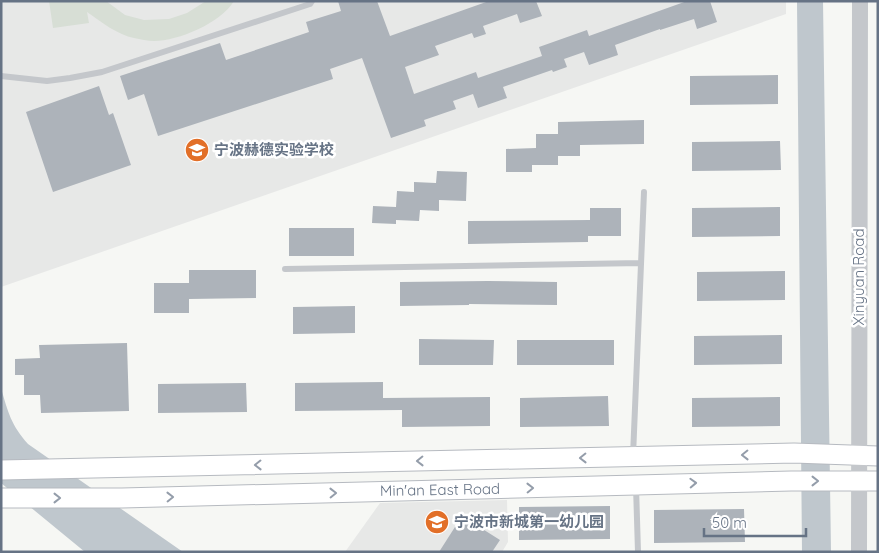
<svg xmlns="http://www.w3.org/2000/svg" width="879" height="553" font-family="Quicksand,'Noto Sans SC',sans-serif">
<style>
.built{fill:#e7e8e7}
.green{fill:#d7ded5}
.water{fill:#bfc7cd}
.building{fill:#adb3ba}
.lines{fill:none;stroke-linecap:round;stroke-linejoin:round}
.secondary-casing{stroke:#b6bac0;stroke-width:21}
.service{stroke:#c4c7cb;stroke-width:6}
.tertiary{stroke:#c4c7cb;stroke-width:16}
.secondary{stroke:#fff;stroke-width:19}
.oneway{stroke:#949daa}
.labels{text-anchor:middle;stroke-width:5;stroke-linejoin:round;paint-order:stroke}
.poi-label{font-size:15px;font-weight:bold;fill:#667385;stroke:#fff;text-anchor:start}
.street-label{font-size:15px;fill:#667385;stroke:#fff}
</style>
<rect width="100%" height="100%" fill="#f6f7f4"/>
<!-- built -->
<path class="built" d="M1,1H786V14L1,287Z
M507,500L508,542L502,552H345L380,503Z"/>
<!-- green -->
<path class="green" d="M49,1H106L125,15L144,20L169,19L187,13L206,1H234C221,23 178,41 154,41C148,41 140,39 134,38C118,35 101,22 87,12L89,23L53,28Z"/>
<!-- water -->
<path class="water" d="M797,1H823L831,552H802Z
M1,388C8,412 11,425 28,444L183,552H85L1,483Z"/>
<!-- building -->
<path class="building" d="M338,1H377L390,36L489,1H536L542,16L520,23L517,14L483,26L486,34L474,38L472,33L435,46L439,55L405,67L414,94L476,72L478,78L542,56L539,47L587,30L589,36L687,1H710L717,22L697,29L694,19L660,30V29L615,45L618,55L589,65L584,52L564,59L567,67L553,72L552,70L503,87L507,98L478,108L473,94L453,101L456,109L424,120L426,126L391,138L362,58L330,69L333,79L158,136L144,94L128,100L120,76L220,43L226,60L309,32L306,22L341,11Z
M778,75V104L690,105V76Z
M99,86L109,115L113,113L131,165L53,192L26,112Z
M644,120V144L580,145V156H558V165H532V172H506V149L536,148V134H558V122Z
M780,141L781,170L692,171V142Z
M437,171L467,172L466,201L439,200V211L420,210L419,221L396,220V224L372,223L373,206L396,207L397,191L414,192V182L436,183Z
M780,207V236L692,237V208Z
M590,208H621V236H588V242L468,244V221L590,220Z
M289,228H354V256H289Z
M189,270H256V298L189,299V313H154V283H189Z
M785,271V300L697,301V272Z
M488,281L557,282V305L469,304V305L400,306V282Z
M355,306V333L293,334V307Z
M782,335V364L694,365V336Z
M419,339L494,340L493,365H419Z
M517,340H614V365H517Z
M127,343L129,411L41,413L40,395H24V375H15V359L40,358L39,345Z
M383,382V398L490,397V426L402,427V410L295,411V383Z
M246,383L247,412L158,413V384Z
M608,396L609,426L520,427V398Z
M780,397V426L692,427V398Z
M610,506V539L519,540V507Z
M744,509L745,542L654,543V510Z
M462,516L500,540L492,552H439Z"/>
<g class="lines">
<!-- secondary casing -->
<g class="secondary-casing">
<path id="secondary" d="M1,470L794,453L878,456
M1,498H122L791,481H878"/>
</g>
<!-- service -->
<path class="service" d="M1,76L47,81L70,78L102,72L310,4L312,1
M285,269L641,263
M633,456L644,192
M636,486L638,552"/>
<!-- tertiary -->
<path class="tertiary" d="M859,552L860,1"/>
<!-- secondary -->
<use href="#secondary" class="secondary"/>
</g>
<!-- one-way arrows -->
<defs><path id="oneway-chevron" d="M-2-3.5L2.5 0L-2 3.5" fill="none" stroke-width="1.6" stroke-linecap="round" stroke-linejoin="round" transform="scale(1.25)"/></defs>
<g class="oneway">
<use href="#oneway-chevron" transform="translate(745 455) rotate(179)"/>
<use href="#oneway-chevron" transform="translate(583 458) rotate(179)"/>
<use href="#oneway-chevron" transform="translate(420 461) rotate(179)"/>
<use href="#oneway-chevron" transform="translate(258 465) rotate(179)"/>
<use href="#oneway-chevron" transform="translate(815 481)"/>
<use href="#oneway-chevron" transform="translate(693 483) rotate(-2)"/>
<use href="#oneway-chevron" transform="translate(530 488) rotate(-1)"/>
<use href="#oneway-chevron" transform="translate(333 493) rotate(-1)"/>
<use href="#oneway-chevron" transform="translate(170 497) rotate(-1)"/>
<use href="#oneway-chevron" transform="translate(57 498)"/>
</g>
<!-- icons -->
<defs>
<g id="school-disc" transform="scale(1.25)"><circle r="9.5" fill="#e26f28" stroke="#fff"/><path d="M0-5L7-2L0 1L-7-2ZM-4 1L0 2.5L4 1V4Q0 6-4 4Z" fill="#fff"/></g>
</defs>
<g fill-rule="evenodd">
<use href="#school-disc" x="197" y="150"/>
<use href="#school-disc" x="437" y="522"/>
</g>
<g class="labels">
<!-- poi labels -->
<g class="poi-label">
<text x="214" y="155">宁波赫德实验学校</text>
<text x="454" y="527">宁波市新城第一幼儿园</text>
</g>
<!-- street labels -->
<g class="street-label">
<text transform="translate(859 277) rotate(-90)" y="5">Xinyuan Road</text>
<text transform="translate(440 490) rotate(-1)" y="5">Min'an East Road</text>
</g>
</g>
<!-- border -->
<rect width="879" height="553" fill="none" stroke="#667385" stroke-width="5"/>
<!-- scale -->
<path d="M704 528v8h102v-8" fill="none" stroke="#667385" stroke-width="2.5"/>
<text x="712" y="528" font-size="15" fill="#667385" stroke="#ffffff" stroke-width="4" paint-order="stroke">50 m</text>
</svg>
